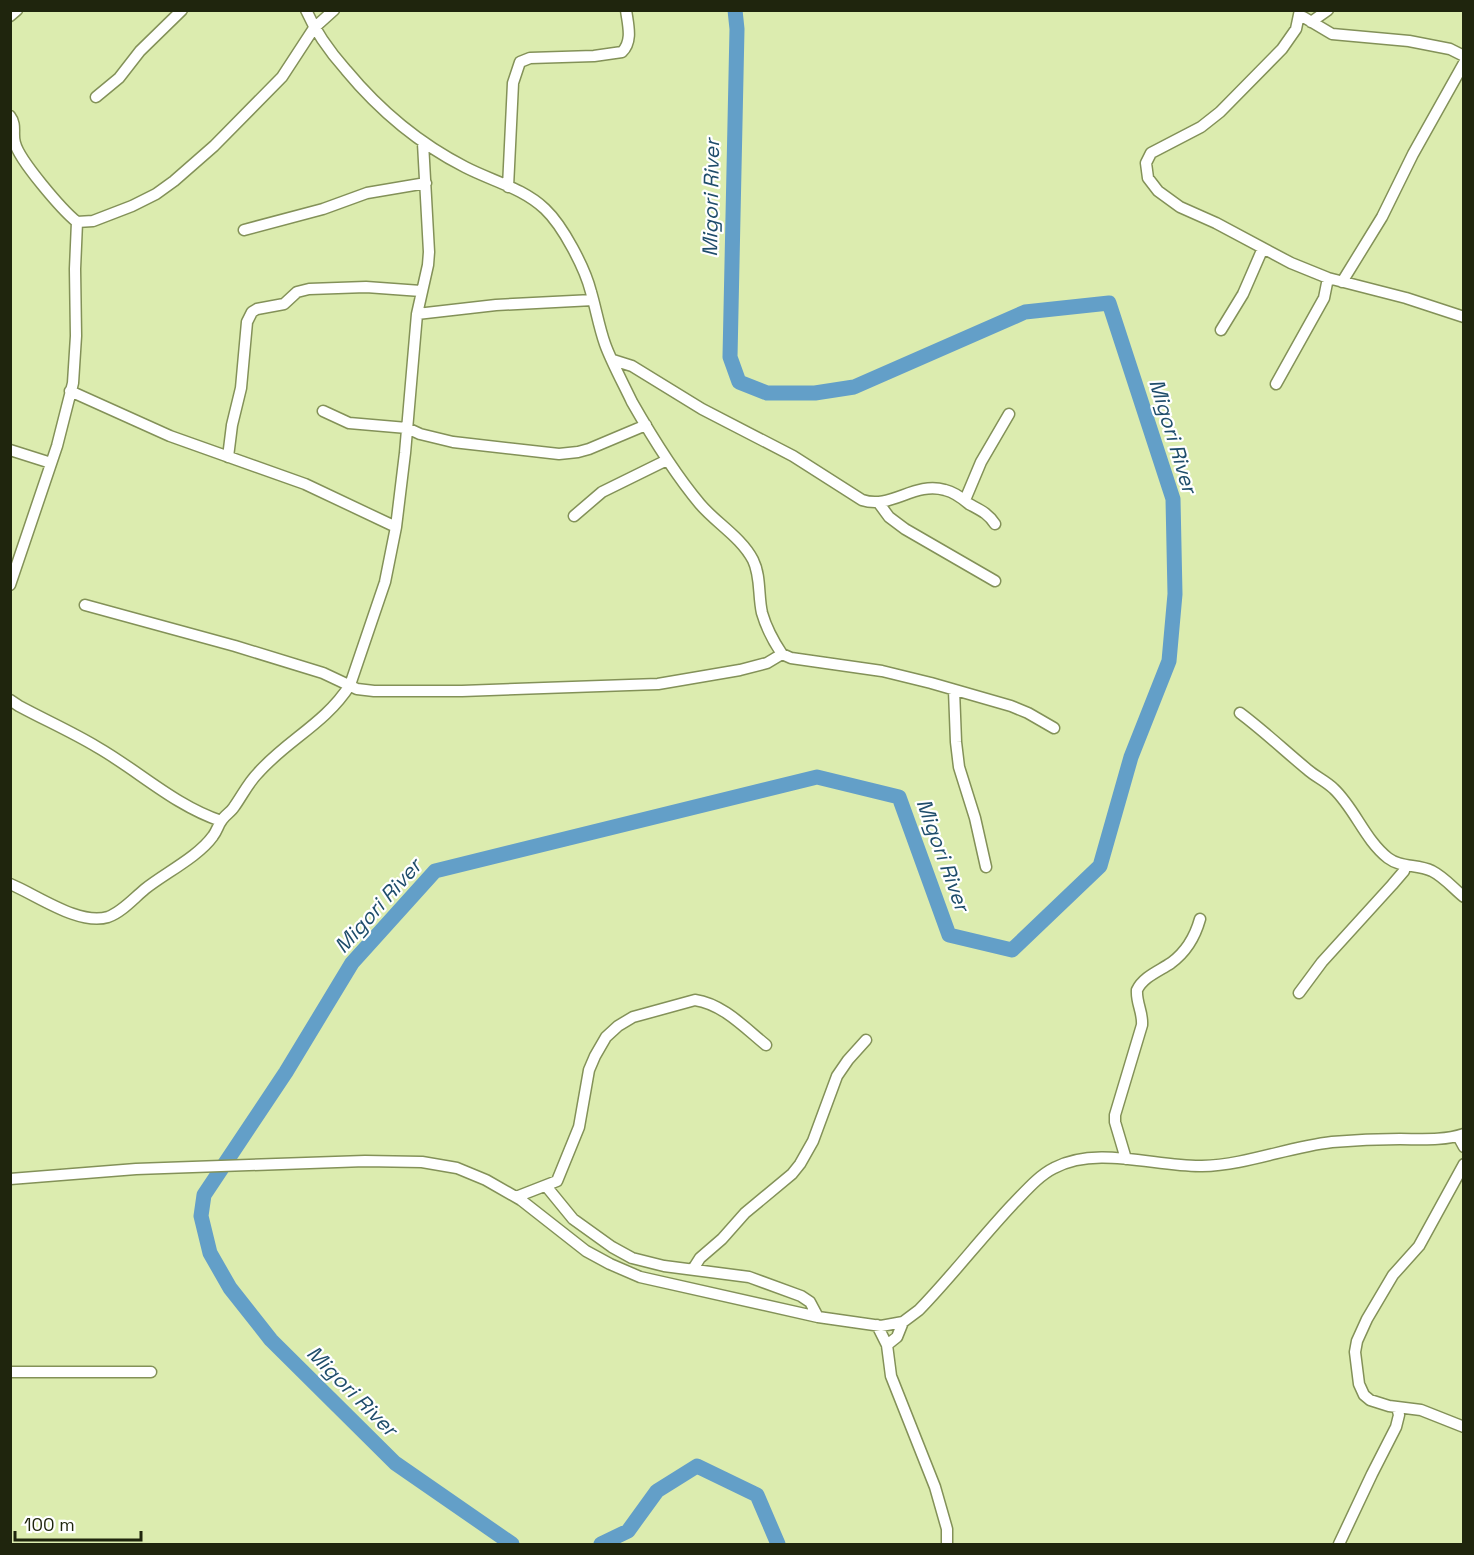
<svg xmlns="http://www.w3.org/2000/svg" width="1474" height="1555" font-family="'Space Grotesk',sans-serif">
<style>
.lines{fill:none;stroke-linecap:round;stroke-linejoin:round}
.river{stroke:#639fc8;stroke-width:15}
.minor-casing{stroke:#839158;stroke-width:13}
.minor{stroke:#fff;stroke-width:10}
.labels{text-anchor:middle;stroke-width:4.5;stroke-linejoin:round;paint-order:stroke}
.water-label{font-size:21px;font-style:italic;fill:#1f4d6b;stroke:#fff}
</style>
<rect width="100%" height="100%" fill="#dcecaf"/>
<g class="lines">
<!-- river -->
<path class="river" d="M512,1544L395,1463L271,1340L230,1288L210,1253L201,1216L204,1195L286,1072L352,963L435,871L817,777L899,797L949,935L1012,950L1100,866L1131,757L1169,661L1175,594L1173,499L1109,303L1025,312L854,387L815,393H767L739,382L730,357L737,29L735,10
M601,1544L628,1531L657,1491L697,1466L757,1495L778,1544"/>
<!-- minor casing -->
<g class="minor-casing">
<path id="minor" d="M306,10C316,33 330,52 346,70C380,111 418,143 465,167C492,181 523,188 545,209C563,226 585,268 591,292C596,309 599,327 605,344C611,361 624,385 632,402C652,437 674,473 700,504C716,523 741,537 753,560C761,576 758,596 762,613C766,627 774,642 782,654L791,658L882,671L931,683L1011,706L1028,713L1054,728
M1300,10L1296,29L1282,49L1220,112L1201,127L1151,153L1146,163L1148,178L1158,191L1180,207L1216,223L1291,263L1328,278L1406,298L1464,317
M1300,15L1332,34L1409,41L1450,49L1464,56
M10,16L17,10
M1311,22L1328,10
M96,97L119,78L140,51L182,10
M10,116C17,125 12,134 15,143C19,160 62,210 77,222L75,269L76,336L73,383L57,446L10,585
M508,187L513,83L520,62L530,58L594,56L622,52C633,41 628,25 626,10
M77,222L93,221L132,206L156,194L174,181L214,146L282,77L314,28L334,10
M244,230L323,209L367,193L426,183
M1342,282L1382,217L1413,154L1464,63
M417,314L496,305L593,300
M1221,330L1243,294L1263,248
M613,360L632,366L702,409L793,456L862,500C891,510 914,481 945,490C954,492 962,498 969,504C980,510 988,513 995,524
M1276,384L1324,298L1328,278
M70,391L170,436L305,484L396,527
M323,411L349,423L407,428L420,434L453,442L559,454L578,452L589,449L646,425
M10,450L51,463
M228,457L232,425L241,388L247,322L252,312L257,309L284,304L297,292L309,289L366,287L421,291
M965,500L981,462L1009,414
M878,502L889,517L905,529L995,581
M574,516L602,492L667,460
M85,605L235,646L323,673L357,689L374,691H462L658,684L740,670L767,663L782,654
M954,690L956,742L959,767L975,818L986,867
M10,700L19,706C45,720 72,732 97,747C139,771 174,805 221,821
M1240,713C1264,731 1285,751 1308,770C1316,777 1326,781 1334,789C1355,809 1365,840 1388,858C1401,868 1417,864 1432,871C1444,877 1453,888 1464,897
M10,884C37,895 79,926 108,917C122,912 134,898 145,889C165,873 198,857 213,836C217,831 218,825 222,820C225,815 231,812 234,807C242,796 248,783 258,773C287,740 325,724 350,685L385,582L396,527L405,453L417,314L428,265L429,252L423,143
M1299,993L1322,962L1392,885L1404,871L1405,865
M1458,1136L1464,1147
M1126,1159L1115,1122V1115L1142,1025C1143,1012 1136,1003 1137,990C1143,977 1159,971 1171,963C1186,952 1195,937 1200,919
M1464,1164L1419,1246L1393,1275L1367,1319L1357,1341L1355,1352L1359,1384L1364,1395L1370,1400L1389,1406L1421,1410L1464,1427
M10,1179L136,1169L365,1161L422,1162L457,1168L486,1180L521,1200L586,1251L610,1264L640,1277L818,1317L881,1326L903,1322L919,1310C952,1276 981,1238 1013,1204C1025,1192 1038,1176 1054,1168C1097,1145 1156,1167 1202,1166C1246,1165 1288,1147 1332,1142C1355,1140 1377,1139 1400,1139C1421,1139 1443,1141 1464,1134
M546,1186L573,1219L612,1247L632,1258L664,1266L749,1277L801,1296L810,1302L818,1317
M516,1197L557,1181L579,1127L589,1070L595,1056L606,1037L618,1026L633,1017L695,1000C723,1004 745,1028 766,1045
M693,1269L700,1258L722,1239L745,1213L792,1174L800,1164L813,1141L837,1076L848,1060L866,1040
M877,1325L887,1345L891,1376L935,1487L947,1529V1544
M887,1345L897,1337L903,1322
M10,1372H151
M1339,1544L1372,1474L1396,1427L1399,1415L1397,1407"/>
</g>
<!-- minor -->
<use href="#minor" class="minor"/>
</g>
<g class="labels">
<!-- water labels -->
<g class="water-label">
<text transform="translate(711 198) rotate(-89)" y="7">Migori River</text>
<text transform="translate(1173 436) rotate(73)" y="7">Migori River</text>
<text transform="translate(943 855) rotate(70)" y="7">Migori River</text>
<text transform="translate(378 906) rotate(-48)" y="7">Migori River</text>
<text transform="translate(352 1391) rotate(45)" y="7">Migori River</text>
</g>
</g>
<!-- border -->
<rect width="1474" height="1555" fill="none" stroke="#1f250d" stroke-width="24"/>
<!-- scale -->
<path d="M15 1531v9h126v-9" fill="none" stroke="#1f250d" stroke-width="3"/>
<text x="24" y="1531" font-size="18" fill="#1f250d" stroke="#ffffff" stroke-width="4.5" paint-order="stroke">100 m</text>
</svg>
